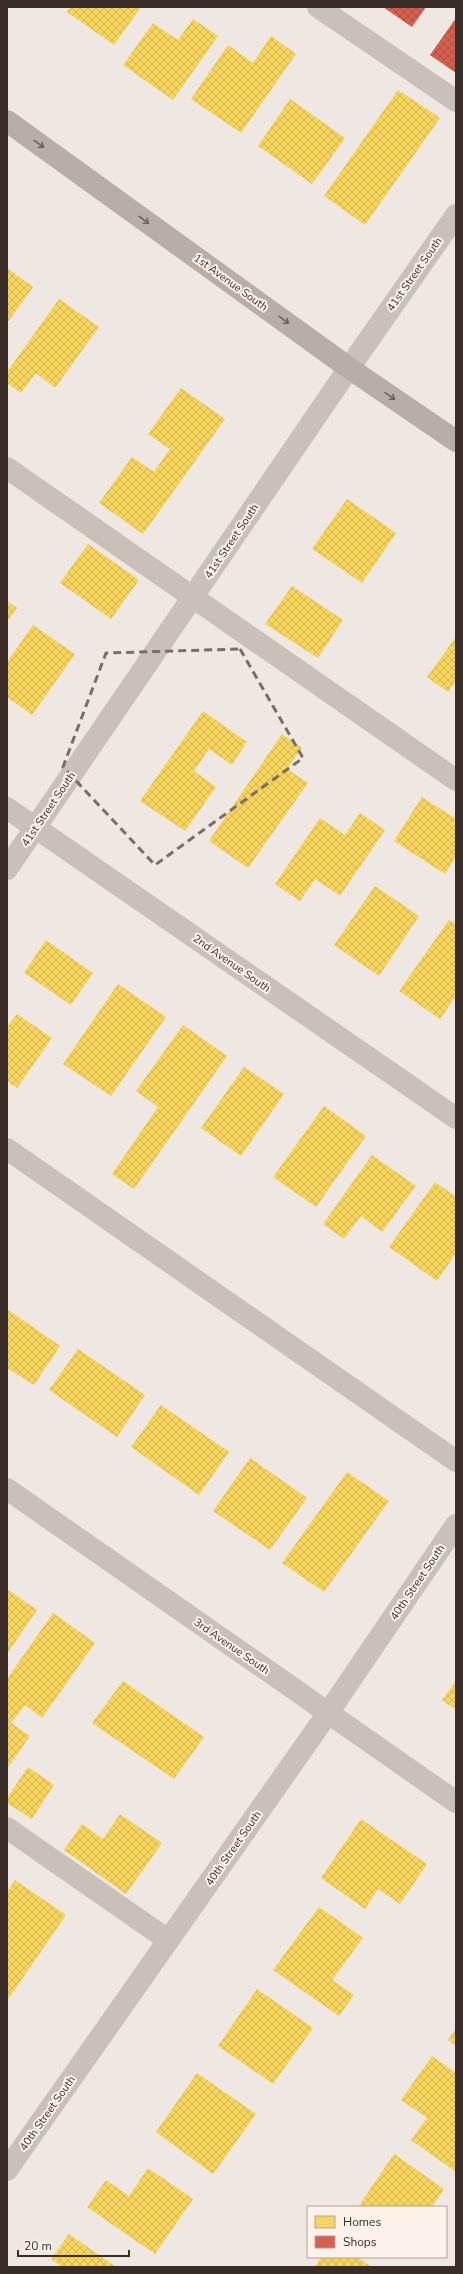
<svg xmlns="http://www.w3.org/2000/svg" width="463" height="2274" font-family="'Nunito Sans',sans-serif">
<style>
.homes{fill:url(#homes-cross-hatch)}
.shops{fill:url(#shops-cross-hatch)}
.lines{fill:none;stroke-linecap:round;stroke-linejoin:round}
.service{stroke:#c9c0ba;stroke-width:22}
.minor{stroke:#c9c0ba;stroke-width:22}
.tertiary{stroke:#c9c0ba;stroke-width:22}
.primary{stroke:#b8aea9;stroke-width:22}
.oneway{stroke:#6c615c}
.marked{fill:none;stroke:#796e69;stroke-width:3;stroke-dasharray:8 5;stroke-linejoin:round}
.labels{text-anchor:middle;stroke-width:4;stroke-linejoin:round;paint-order:stroke}
.street-label{font-size:11px;fill:#3a2d28;stroke:#fcf2e9}
</style>
<defs>
<pattern id="homes-cross-hatch" width="8" height="8" patternUnits="userSpaceOnUse"><rect width="8" height="8" fill="#f6d55c"/><path d="M0 0l8 8M0 8l8-8" fill="none" stroke="#d4b750"/></pattern>
<pattern id="shops-cross-hatch" width="8" height="8" patternUnits="userSpaceOnUse"><rect width="8" height="8" fill="#d6604d"/><path d="M0 0l8 8M0 8l8-8" fill="none" stroke="#af5040"/></pattern>
</defs>
<rect width="100%" height="100%" fill="#efe8e2"/>
<!-- homes -->
<path class="homes" d="M70,7H141L114,45L67,12Z
M193,19L218,36L173,100L123,65L153,23L178,40Z
M271,36L296,54L241,133L191,99L228,45L253,63Z
M398,90L440,118L365,225L324,196Z
M290,99L345,138L312,184L258,146Z
M7,268L33,287L7,323Z
M59,299L99,327L55,388L36,373L21,393L7,383V372Z
M181,388L225,419L143,534L99,503L132,457L154,472L170,449L148,434Z
M347,499L396,533L362,583L312,549Z
M88,544L139,580L111,619L60,583Z
M292,586L343,620L318,658L265,624Z
M7,601L17,608L7,622Z
M33,625L75,654L32,715L7,697V662Z
M456,637V681L448,692L427,677Z
M203,711L247,742L232,765L209,749L194,771L216,787L185,831L140,801Z
M282,734L302,748L287,769L308,783L248,868L209,841Z
M422,797L456,819V856L445,874L394,841Z
M360,813L385,830L340,896L315,879L300,901L275,884L320,818L345,835Z
M375,886L419,916L379,976L334,945Z
M449,920L456,925V996L440,1019L399,991Z
M46,940L93,973L71,1005L24,973Z
M118,984L166,1017L111,1096L63,1064Z
M17,1014L52,1038L17,1088L7,1081V1027Z
M183,1025L227,1056L134,1189L112,1174L158,1107L136,1091Z
M244,1067L284,1094L241,1156L201,1128Z
M324,1106L366,1136L316,1207L273,1177Z
M372,1155L416,1186L382,1232L361,1216L344,1239L323,1224Z
M435,1182L456,1197V1253L437,1281L389,1247Z
M7,1309L60,1346L34,1385L7,1368Z
M78,1349L145,1395L117,1437L49,1390Z
M161,1405L229,1452L199,1495L131,1447Z
M250,1458L307,1498L270,1550L213,1511Z
M347,1472L389,1501L324,1592L282,1563Z
M7,1589L37,1610L7,1654Z
M53,1613L95,1643L42,1718L25,1705L11,1723L30,1736L7,1769V1679Z
M123,1681L204,1737L174,1779L92,1723Z
M456,1681V1710L442,1700Z
M28,1767L54,1785L32,1819L7,1803V1798Z
M120,1814L162,1843L126,1894L64,1850L82,1824L103,1839Z
M361,1819L427,1864L400,1904L378,1889L365,1909L321,1878Z
M15,1880L66,1915L7,2001V1892Z
M319,1907L363,1938L332,1980L354,1995L339,2016L273,1970Z
M257,1989L313,2028L273,2084L218,2046Z
M456,2028V2046L448,2040Z
M432,2056L456,2073V2172L411,2140L427,2118L401,2100Z
M197,2073L256,2114L213,2174L156,2132Z
M394,2154L444,2189L432,2207H358Z
M148,2168L193,2199L155,2254L87,2207L106,2180L129,2196Z
M69,2234L116,2267H62L51,2259Z
M321,2257H357L372,2267H315Z"/>
<!-- shops -->
<path class="shops" d="M383,7H426L412,27Z
M456,18V73L430,55Z"/>
<g class="lines">
<!-- service -->
<path class="service" d="M318,7L456,101
M7,468L456,780
M7,1149L456,1461
M7,1828L168,1940"/>
<!-- minor -->
<path class="minor" d="M7,808L456,1118
M7,869L349,368L456,215
M7,1489L456,1802"/>
<!-- tertiary -->
<path class="tertiary" d="M7,2170L328,1713L456,1525"/>
<!-- primary -->
<path class="primary" d="M7,121L349,368L456,441"/>
</g>
<!-- one-way arrows -->
<defs><path id="oneway-shaft" d="M-6 0H5M1.5-3L5.5 0L1.5 3" fill="none" stroke-width="1.6" stroke-linecap="round" stroke-linejoin="round"/></defs>
<g class="oneway">
<use href="#oneway-shaft" transform="translate(39 144) rotate(36)"/>
<use href="#oneway-shaft" transform="translate(144 220) rotate(36)"/>
<use href="#oneway-shaft" transform="translate(284 320) rotate(36)"/>
<use href="#oneway-shaft" transform="translate(390 396) rotate(35)"/>
</g>
<!-- marked area -->
<path class="marked" d="M240,649L303,758L155,865L63,767L106,653Z"/>
<g class="labels">
<!-- street labels -->
<g class="street-label">
<text transform="translate(414 274) rotate(-55)" y="4">41st Street South</text>
<text transform="translate(231 282) rotate(36)" y="4">1st Avenue South</text>
<text transform="translate(231 541) rotate(-56)" y="4">41st Street South</text>
<text transform="translate(48 809) rotate(-56)" y="4">41st Street South</text>
<text transform="translate(232 963) rotate(35)" y="4">2nd Avenue South</text>
<text transform="translate(417 1582) rotate(-56)" y="4">40th Street South</text>
<text transform="translate(232 1646) rotate(35)" y="4">3rd Avenue South</text>
<text transform="translate(233 1848) rotate(-55)" y="4">40th Street South</text>
<text transform="translate(47 2113) rotate(-55)" y="4">40th Street South</text>
</g>
</g>
<!-- border -->
<rect width="463" height="2274" fill="none" stroke="#3a2d28" stroke-width="16"/>
<!-- legend -->
<rect x="307" y="2206" width="140" height="52" fill="#fcf2e9" stroke="#aea39c"/>
<rect x="315" y="2216" width="20" height="12" fill="#f6d55c" stroke="#aea39c"/>
<text x="343" y="2226" font-size="12" fill="#3a2d28">Homes</text>
<rect x="315" y="2236" width="20" height="12" fill="#d6604d" stroke="#aea39c"/>
<text x="343" y="2246" font-size="12" fill="#3a2d28">Shops</text>
<!-- scale -->
<path d="M18 2250v6h111v-6" fill="none" stroke="#3a2d28" stroke-width="2"/>
<text x="24" y="2250" font-size="12" fill="#3a2d28" stroke="#fcf2e9" stroke-width="3" paint-order="stroke">20 m</text>
</svg>
